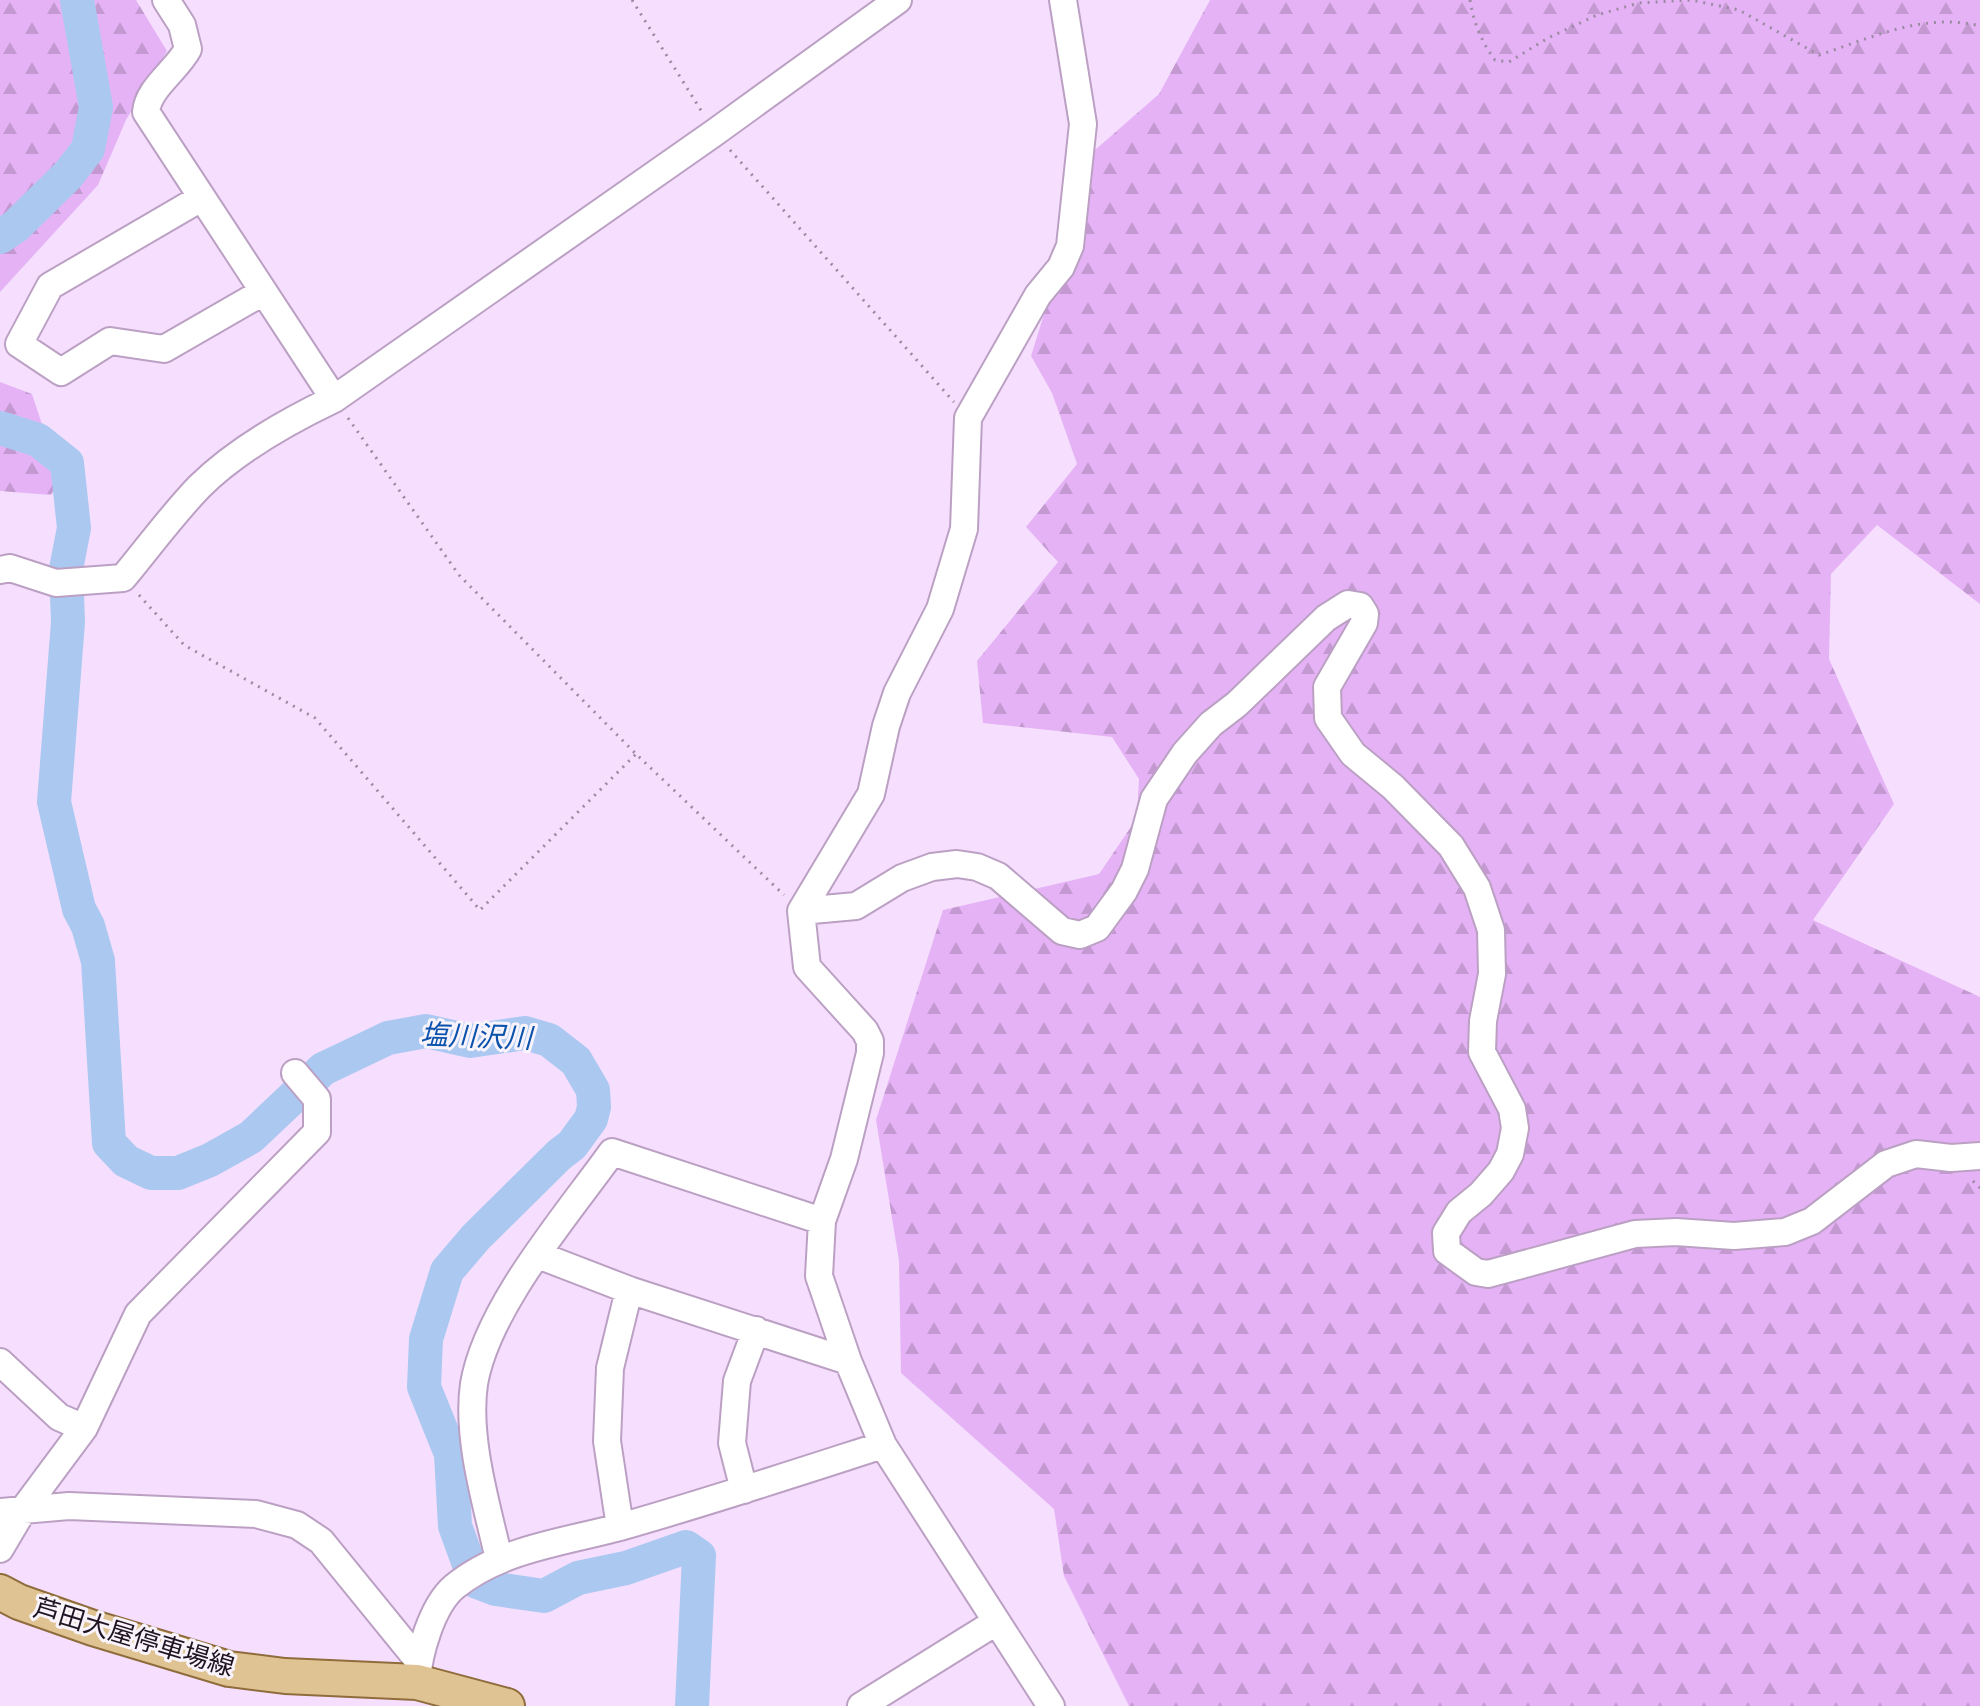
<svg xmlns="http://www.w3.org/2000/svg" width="1980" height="1706" font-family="'Exo 2','Noto Sans JP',sans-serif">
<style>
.forest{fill:url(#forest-firs)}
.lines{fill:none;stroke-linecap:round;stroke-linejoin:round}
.river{stroke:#abc8f1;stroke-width:34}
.minor-casing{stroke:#bba0c4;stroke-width:30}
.major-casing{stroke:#8f6c3c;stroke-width:38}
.path{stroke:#9c8aa2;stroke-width:3;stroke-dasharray:2 6;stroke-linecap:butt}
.minor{stroke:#fff;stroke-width:26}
.major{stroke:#e0c392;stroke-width:34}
.labels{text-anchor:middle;stroke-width:6;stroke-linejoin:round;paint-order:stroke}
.street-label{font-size:26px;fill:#1f1522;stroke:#f9f4fb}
.water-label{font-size:28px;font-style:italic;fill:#0a52ab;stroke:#f9f4fb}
</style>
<defs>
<pattern id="forest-firs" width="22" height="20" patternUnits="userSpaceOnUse" patternTransform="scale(2)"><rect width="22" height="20" fill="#e5b3f5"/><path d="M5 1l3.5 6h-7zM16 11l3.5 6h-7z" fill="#c499d2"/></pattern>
</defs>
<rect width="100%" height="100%" fill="#f6dffe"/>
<!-- forest -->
<path class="forest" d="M0,0H136L167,51L126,120L98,185L0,292Z
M1210,0H1980V604L1877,525L1831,574L1829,659L1894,804L1813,920L1980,997V1706H1129L1064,1576L1054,1509L901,1373L899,1261L876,1120L943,910L1099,874L1137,818L1139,779L1112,737L983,723L977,661L1058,562L1026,527L1077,464L1052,393L1031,356L1095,150L1159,94Z
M0,382L32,394L60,479L51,495L0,491Z"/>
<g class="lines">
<!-- river -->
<path class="river" d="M0,237L16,226L68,175L88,149L96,107L77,0
M0,428L38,440L67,463L74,528L66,569L68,622L54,802L79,909L88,926L98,961L109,1143L126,1161L151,1173H178L210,1160L251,1137L323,1069L388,1038L426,1031L470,1041L525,1033L549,1040L576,1061L593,1090L594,1107L591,1119L572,1145L559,1155L476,1237L447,1271L426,1339L424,1387L451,1454L455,1526L475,1581L496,1589L544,1596L578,1578L626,1568L686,1547L699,1556L692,1706"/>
<!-- minor casing -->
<g class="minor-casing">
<path id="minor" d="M166,0L182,25L188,49C177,70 148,88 146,112L334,399
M201,198L50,286L19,344L61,372L110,341L164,349L263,292
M0,570L10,568L56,583L123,578C148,548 172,515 199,487C236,450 288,421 334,399L714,133L898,0
M801,911L856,906L902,878L932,867L957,864L977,867L998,876L1062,931L1080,935L1097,928L1124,891L1135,869L1154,799L1185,753L1211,724L1237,704L1326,618L1348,604L1360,606L1365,614L1364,623L1327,687L1328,718L1353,754L1393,787L1451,846L1477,888L1491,930L1492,974L1483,1021L1482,1052L1512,1109L1515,1128L1510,1154L1501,1171L1481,1194L1459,1212L1446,1233L1447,1251L1476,1272L1488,1274L1635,1234L1676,1232L1734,1236L1785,1232L1812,1221L1886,1164L1916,1154L1951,1158L1980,1156
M538,1255L629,1290L848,1361
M0,1362L59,1417L84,1428L23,1510L0,1549
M84,1428L138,1314L317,1132V1099L295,1073
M744,1490L732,1443L737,1381L756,1330
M0,1512L69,1506L256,1514L297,1525L321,1541L417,1659
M620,1527L607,1441L610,1368L629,1290
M499,1559C487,1506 466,1438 474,1384C487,1307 567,1215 612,1152L822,1221
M417,1682C418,1654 432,1606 454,1587C500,1549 564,1542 620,1527C708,1502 796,1473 883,1445
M861,1706L996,1622
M1051,1706L883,1445L848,1361L819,1276L822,1221L844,1159L870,1053V1041L865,1031L807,967L801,911L871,794L886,726L897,693L940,609L964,529L968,418L1038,295L1061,267L1070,246L1083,124L1063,0"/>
</g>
<!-- major casing -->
<g class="major-casing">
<path id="major" d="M0,1592L19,1602L93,1628L229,1669L285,1676L417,1682L507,1706"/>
</g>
<!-- path -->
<path class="path" d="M632,0L702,112
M1470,0C1473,21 1482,43 1495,60L1509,62L1548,38L1597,15L1639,3L1691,0L1739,10L1819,55C1871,38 1924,12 1980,26
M730,150L954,402
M348,418L459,575L636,754L784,895
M139,595L184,645L315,718L480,910L636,754
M1973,1181L1980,1188"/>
<!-- minor -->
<use href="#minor" class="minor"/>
<!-- major -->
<use href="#major" class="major"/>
</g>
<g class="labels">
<!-- street labels -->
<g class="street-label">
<text transform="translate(134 1637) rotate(17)" y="9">芦田大屋停車場線</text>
</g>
<!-- water labels -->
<g class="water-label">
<text transform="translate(476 1036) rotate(2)" y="10">塩川沢川</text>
</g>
</g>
</svg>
